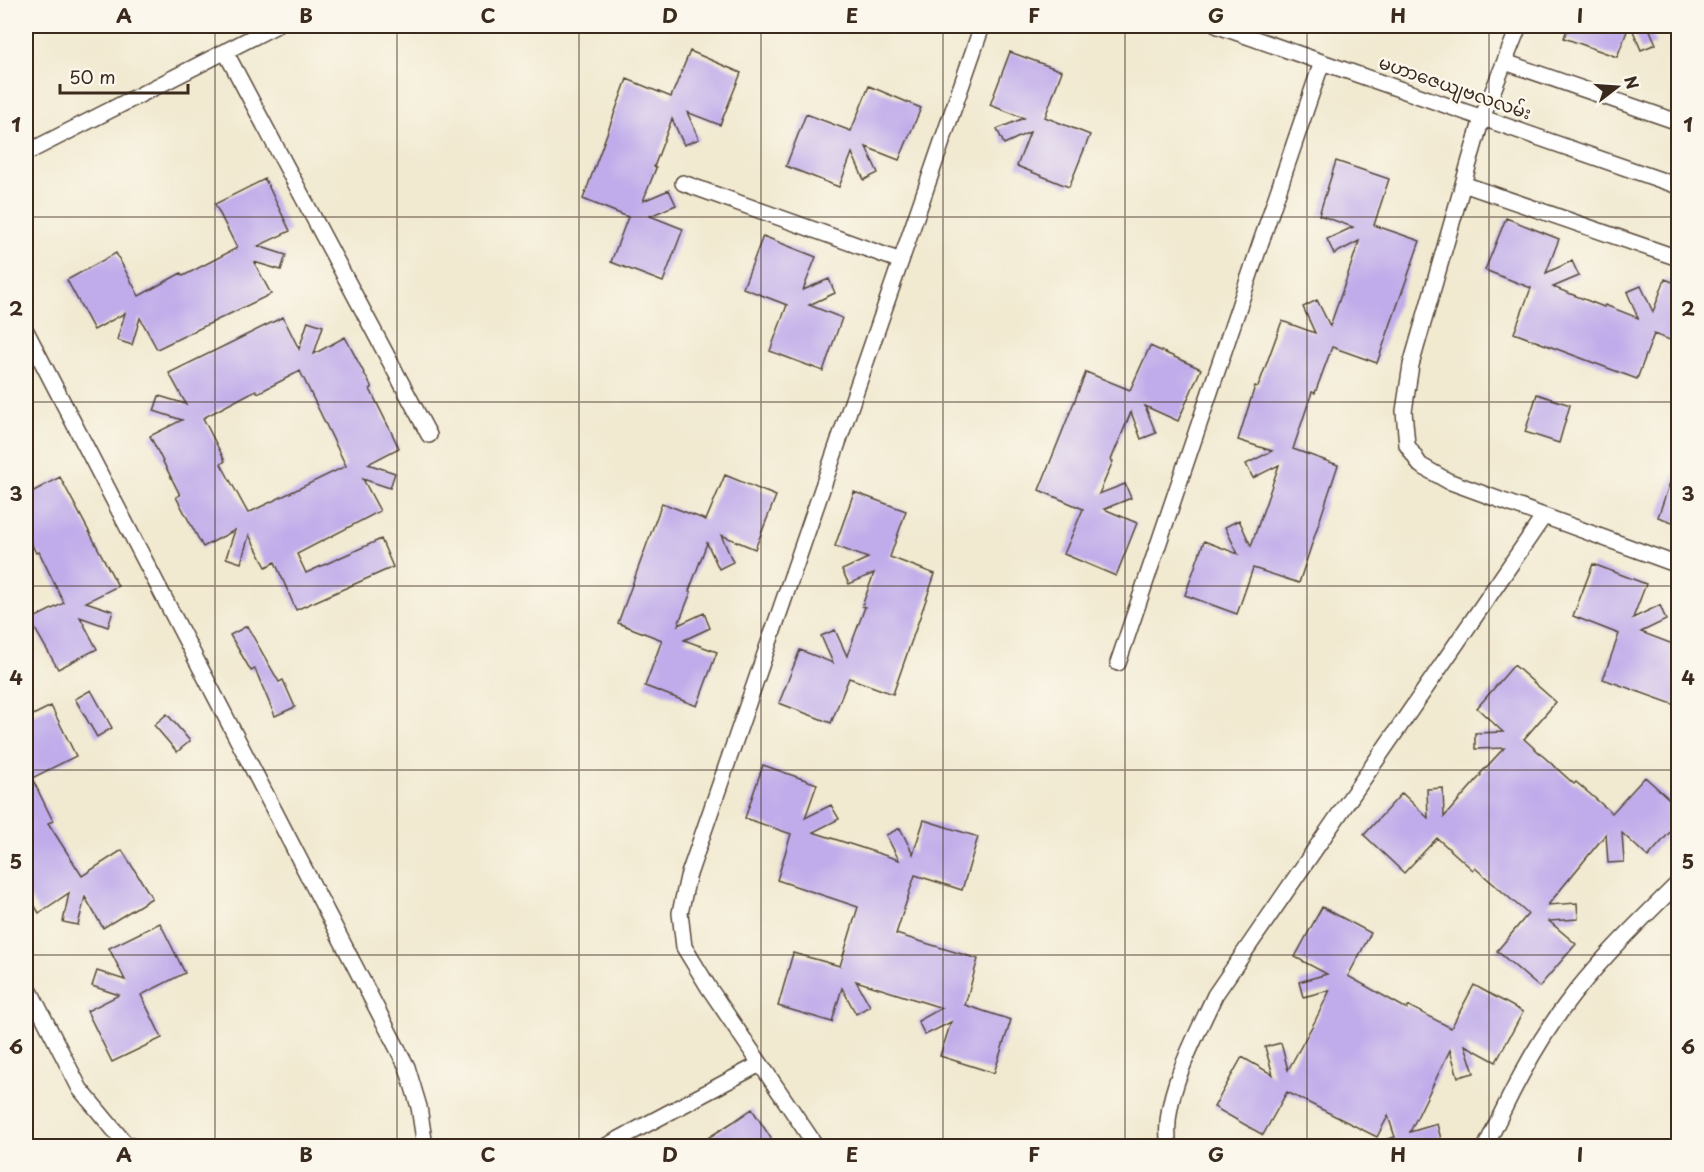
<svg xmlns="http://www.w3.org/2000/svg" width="1704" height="1172" font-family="'Playpen Sans','Noto Sans Myanmar',sans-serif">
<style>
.building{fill:#c0acea;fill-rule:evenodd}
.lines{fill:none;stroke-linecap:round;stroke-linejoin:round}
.street-casing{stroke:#564739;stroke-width:18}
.street{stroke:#fff;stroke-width:15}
.grid{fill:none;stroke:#3b2a1e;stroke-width:1.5;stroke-opacity:0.55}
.labels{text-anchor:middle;stroke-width:5;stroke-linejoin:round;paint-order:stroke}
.street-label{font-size:18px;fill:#3b2a1e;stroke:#fbf7ec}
.neatline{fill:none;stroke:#3b2a1e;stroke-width:2}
.grid-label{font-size:20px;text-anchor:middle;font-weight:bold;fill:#3b2a1e}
</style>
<rect width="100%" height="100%" fill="#fbf7ec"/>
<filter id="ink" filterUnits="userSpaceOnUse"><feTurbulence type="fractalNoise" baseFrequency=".0167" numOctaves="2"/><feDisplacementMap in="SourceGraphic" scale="12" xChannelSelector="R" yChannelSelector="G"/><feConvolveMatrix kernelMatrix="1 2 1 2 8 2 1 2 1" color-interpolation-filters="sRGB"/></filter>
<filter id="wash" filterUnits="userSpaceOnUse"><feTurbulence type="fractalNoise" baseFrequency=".008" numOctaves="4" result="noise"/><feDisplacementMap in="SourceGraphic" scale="24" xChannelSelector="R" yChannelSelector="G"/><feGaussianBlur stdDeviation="1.35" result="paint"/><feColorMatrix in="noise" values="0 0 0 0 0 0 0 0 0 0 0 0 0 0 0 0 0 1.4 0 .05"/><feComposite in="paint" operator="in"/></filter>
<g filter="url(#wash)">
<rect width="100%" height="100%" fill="#f1e9d0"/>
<g id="blocks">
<!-- building -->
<path class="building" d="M1568,26H1629L1617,57L1564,38Z
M1631,26H1648L1656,44L1641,50Z
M690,51L741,73L720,125L687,112L699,139L684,145L672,119L654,167L656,168L643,201L669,190L676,205L650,216L683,229L663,282L611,262L628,217L583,199L627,79L671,97Z
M1010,52L1062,71L1045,117L1090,135L1069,187L1017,166L1030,132L1004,144L997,129L1024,118L990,105Z
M869,86L921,108L899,160L866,147L878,173L864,180L852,153L839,187L786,166L806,114L851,131Z
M1336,161L1389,179L1374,225L1420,241L1377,363L1332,347L1315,393L1312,392L1293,449L1338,465L1299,583L1253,568L1237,614L1185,595L1204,541L1238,554L1225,527L1239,520L1251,546L1279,465L1253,478L1246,464L1272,451L1238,440L1255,386L1258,387L1282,321L1315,333L1303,307L1317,300L1330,326L1342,292L1359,241L1334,254L1327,239L1353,227L1319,215Z
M265,179L290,231L258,246L286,255L281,270L254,262L271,294L157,349L140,318L132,345L117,340L125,313L94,330L67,280L116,253L139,296L181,273L183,276L237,248L215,204Z
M1506,218L1559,239L1546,273L1572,261L1579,276L1553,287L1604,307L1605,305L1638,318L1627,292L1641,286L1653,312L1665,279L1678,284V343L1654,334L1637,379L1514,333L1531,288L1485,270Z
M763,236L816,257L803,290L829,279L835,293L809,305L842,318L823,371L770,351L787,305L743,288Z
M283,317L299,349L308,321L323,326L314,354L345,337L372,388L370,389L399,448L368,464L395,473L390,488L363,479L380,511L297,554L306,573L381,539L393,567L296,610L275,562L266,567L249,535L241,563L226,558L235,530L203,547L176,497L180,495L150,436L182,420L154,411L159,396L186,404L169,373ZM300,371L346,466L248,513L221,464L225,461L203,418L256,390L258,393Z
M1150,346L1201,369L1178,421L1145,406L1156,433L1141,439L1131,412L1111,460L1113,461L1099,494L1125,484L1131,498L1104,509L1137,523L1116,576L1064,554L1083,509L1039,490L1086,372L1130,390Z
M1537,394L1570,405L1559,443L1525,432Z
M1676,465H1678V524L1658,517Z
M725,475L776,496L755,549L721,535L733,562L719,569L707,543L689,591L691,592L678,625L704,613L710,628L684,640L717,652L697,706L645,686L662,640L618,623L662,503L706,520Z
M60,477L118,586L86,602L113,611L108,627L80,617L97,649L58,669L30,620L64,603L39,552L36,553L26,532V495Z
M854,492L906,511L890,557L935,574L893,694L849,678L831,723L779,703L800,650L833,663L821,636L835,630L847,656L865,607L862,606L874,573L849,584L842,570L868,558L835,546Z
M1593,564L1646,584L1633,618L1660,605L1666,620L1641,632L1678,646V706L1603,679L1619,634L1573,616Z
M247,626L279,682L283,680L295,707L275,716L255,669L251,671L230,635Z
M1514,665L1556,702L1524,739L1574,784L1576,782L1612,813L1645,777L1678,807V823L1648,857L1622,833L1624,862L1608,863L1606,834L1548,905L1577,903L1578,919L1549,921L1576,944L1539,987L1497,951L1528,914L1475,868L1473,870L1437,838L1404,873L1364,835L1402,793L1428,818L1427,789L1443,788L1444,817L1481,775L1480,774L1504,748L1475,749V733L1503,732L1477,708Z
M91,690L112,728L97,737L75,699Z
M51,706L76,756L32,778L53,821L48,823L82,876L122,850L152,898L103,928L85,897L78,925L63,922L69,893L39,913L26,891V723L30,720L29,717Z
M167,714L190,741L177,752L154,725Z
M763,765L817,784L805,818L831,805L839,819L813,832L859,847L899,860L886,835L900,828L913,854L924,820L978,837L962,890L915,875L896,934L978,959L965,1005L1011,1020L994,1073L940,1056L951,1022L925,1035L918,1021L942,1008L856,981L870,1006L856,1014L842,988L832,1022L778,1006L793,953L840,966L858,907L777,880L791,834L745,818Z
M1322,907L1371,933L1348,976L1407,1009L1409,1006L1451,1028L1474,985L1523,1012L1496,1062L1465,1045L1474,1073L1458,1077L1450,1050L1410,1132L1437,1124L1441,1139L1417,1146H1373V1143L1395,1137L1388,1116L1377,1137L1287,1092L1263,1135L1214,1107L1242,1057L1273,1075L1265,1047L1281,1043L1288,1070L1315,1021L1330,990L1303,997L1299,982L1327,974L1295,957Z
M160,923L185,973L141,995L162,1038L112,1062L87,1011L119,995L92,986L97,971L125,980L109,948Z
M752,1109L776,1146H695L733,1122Z"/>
</g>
</g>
<g filter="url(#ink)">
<use href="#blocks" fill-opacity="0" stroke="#564739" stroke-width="1.5"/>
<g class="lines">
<!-- street casing -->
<g class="street-casing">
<path id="street" d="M1218,26L1678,186
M1519,26L1482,118L1411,365L1404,411L1407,445L1420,465L1448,481L1678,565
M225,51L429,435
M1505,62L1678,122
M26,153L275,26
M683,183L901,261
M1463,184L1678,258
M26,331L407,1067L419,1107L425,1146
M1118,663L1322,62
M26,983L80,1089L124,1142L131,1146
M606,1146L760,1064
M816,1146L709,988L684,947L680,913L688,877L982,26
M1169,1146C1160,1099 1196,1037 1215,995L1544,516
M1486,1146C1508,1099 1533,1048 1564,1007C1597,962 1639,922 1678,883"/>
</g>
<!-- street -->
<use href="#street" class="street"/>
</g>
</g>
<!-- grid -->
<path class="grid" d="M215,26V1146M397,26V1146M579,26V1146M761,26V1146M943,26V1146M1125,26V1146M1307,26V1146M1489,26V1146M26,217H1678M26,402H1678M26,586H1678M26,770H1678M26,955H1678"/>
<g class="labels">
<!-- street labels -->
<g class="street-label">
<text transform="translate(1455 88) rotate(19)" y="6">မဟာဇေယျဗလလမ်း</text>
</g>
</g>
<!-- margin -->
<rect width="1704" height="1172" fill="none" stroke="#fbf7ec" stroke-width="66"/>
<!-- north arrow -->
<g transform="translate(1617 87) rotate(73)" stroke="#fbf7ec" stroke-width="4.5" paint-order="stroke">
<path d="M0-4.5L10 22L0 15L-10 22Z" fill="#3b2a1e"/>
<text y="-9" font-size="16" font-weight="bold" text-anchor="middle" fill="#3b2a1e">N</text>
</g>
<!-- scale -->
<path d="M60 84v9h128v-9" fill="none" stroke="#3b2a1e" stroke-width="3"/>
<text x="69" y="84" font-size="18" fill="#3b2a1e" stroke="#fbf7ec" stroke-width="4.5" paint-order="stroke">50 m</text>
<rect x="33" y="33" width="1638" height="1106" class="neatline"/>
<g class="grid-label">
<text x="124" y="23">A</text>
<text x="306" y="23">B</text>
<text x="488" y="23">C</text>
<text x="670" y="23">D</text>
<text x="852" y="23">E</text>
<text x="1034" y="23">F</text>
<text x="1216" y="23">G</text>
<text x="1398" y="23">H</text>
<text x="1580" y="23">I</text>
<text x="16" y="132">1</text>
<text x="1688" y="132">1</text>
<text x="16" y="316">2</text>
<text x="1688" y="316">2</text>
<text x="16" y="501">3</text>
<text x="1688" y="501">3</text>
<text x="16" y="685">4</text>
<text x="1688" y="685">4</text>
<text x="16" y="869">5</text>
<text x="1688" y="869">5</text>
<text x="16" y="1054">6</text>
<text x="1688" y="1054">6</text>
<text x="124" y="1162">A</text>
<text x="306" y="1162">B</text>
<text x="488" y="1162">C</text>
<text x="670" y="1162">D</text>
<text x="852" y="1162">E</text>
<text x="1034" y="1162">F</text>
<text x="1216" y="1162">G</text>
<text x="1398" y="1162">H</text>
<text x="1580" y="1162">I</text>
</g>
</svg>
